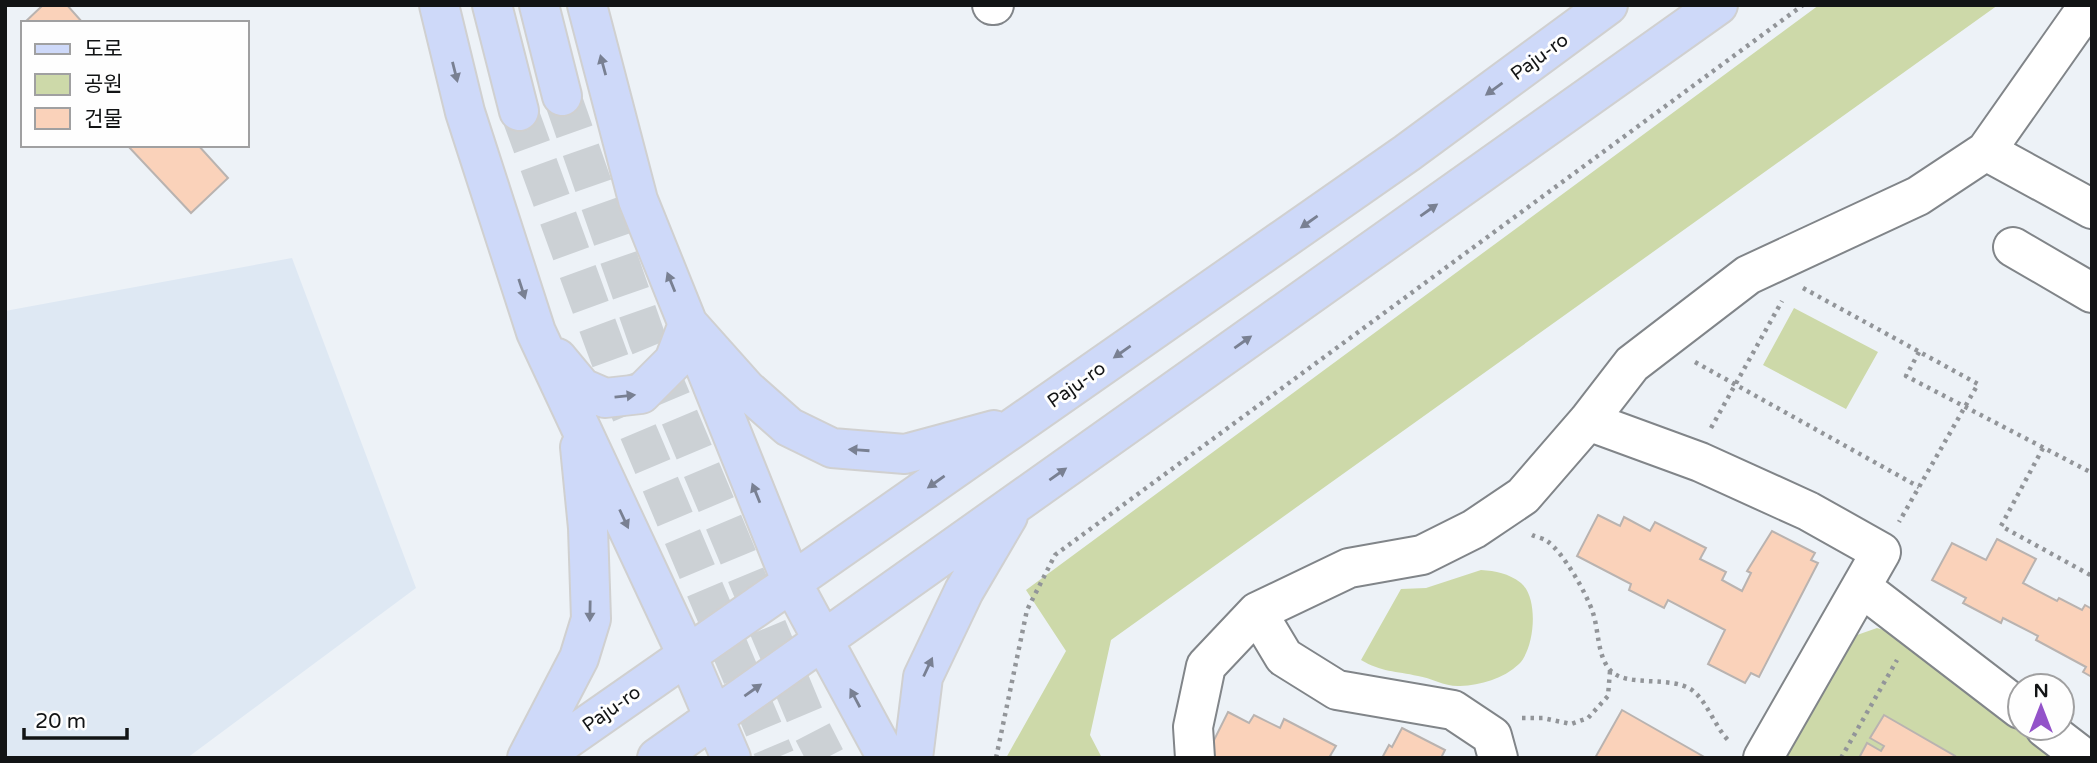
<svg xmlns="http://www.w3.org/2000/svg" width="2097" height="763" font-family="'Varela Round','Noto Sans KR',sans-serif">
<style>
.built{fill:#dee8f3}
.green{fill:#cdd9a9}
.building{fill:#fad2ba;stroke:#b9b3b0;stroke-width:2}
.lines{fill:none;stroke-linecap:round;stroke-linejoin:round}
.major-tunnel{stroke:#ccd1d5;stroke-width:38;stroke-dasharray:38 19;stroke-linecap:butt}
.minor-casing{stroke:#818589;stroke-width:42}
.major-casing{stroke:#d0d0d0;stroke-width:42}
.path{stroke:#929599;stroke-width:4.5;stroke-dasharray:3.5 5;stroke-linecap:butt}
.minor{stroke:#fff;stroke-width:38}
.major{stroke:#ced9f9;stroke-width:38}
.oneway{fill:#798092}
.labels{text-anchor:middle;stroke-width:6;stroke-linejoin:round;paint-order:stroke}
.street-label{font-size:19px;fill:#121415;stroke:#fefefe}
</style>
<rect width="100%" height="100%" fill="#edf2f7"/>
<!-- built -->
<path class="built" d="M292,258L416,588L187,758H5V311Z"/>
<!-- green -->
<path class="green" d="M1819,5H1998L1111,640L1090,735L1102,758H1006L1066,651L1026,590Z
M1794,308L1878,352L1846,409L1763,365Z
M1481,570C1496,571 1508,573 1521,583C1539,598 1535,648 1519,664C1503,679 1481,685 1460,686C1446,687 1431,678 1418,676C1396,671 1381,672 1361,660L1401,589L1426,588Z
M1877,628L1898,634L2059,758H1786L1857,635Z"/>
<!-- building -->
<path class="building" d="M43,5H67L83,23H24Z
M127,145H198L228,178L191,213Z
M1598,515L1620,526L1624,517L1650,531L1655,522L1706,548L1700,559L1726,572L1722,580L1742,591L1751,573L1747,571L1772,531L1815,553L1811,560L1818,563L1759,677L1751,673L1745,683L1708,664L1725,630L1668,600L1664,608L1629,590L1631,584L1577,556Z
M1997,539L2036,559L2023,583L2057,601L2059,598L2082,610L2085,605L2092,609V677L2083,672L2086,667L2036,640L2038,636L2003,618L2001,623L1963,603L1966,598L1932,580L1952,543L1986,560Z
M1622,710L1706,758H1595Z
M1228,712L1249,723L1254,715L1280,728L1284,719L1336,746L1330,756L1334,758H1215L1207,754Z
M1884,715L1955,756L1954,758H1859L1867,743L1881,751L1884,746L1870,738Z
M1402,728L1445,750L1441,758H1382L1389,745L1392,747Z"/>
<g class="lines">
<!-- major-tunnel -->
<path class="major-tunnel" d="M562,96L648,342L807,721L826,758
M519,111L624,398L776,758"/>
<!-- minor casing -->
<g class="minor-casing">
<path id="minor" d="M992,5H994
M1986,151L2092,209
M2013,247L2092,293
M1588,421L1700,462L1808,511L1881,552L1763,758
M1861,587L2020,709
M1257,612L1284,657L1337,690L1453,710L1492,736L1498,758
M2045,728L2084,758
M1195,758L1193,727L1206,666L1257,612L1349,568L1422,555L1474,529L1523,496L1588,421L1632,364L1748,275L1918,196L1986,151L2081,16L2092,7"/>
</g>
<!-- major casing -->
<g class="major-casing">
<path id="major" d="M439,5L465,112L536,332L687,655L731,758
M492,5L519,111
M539,5L562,96
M587,5L638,200L792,583L887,758
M557,358L582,388L605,398L641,394L674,361L688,324L746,389L789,427L832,448L905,454L994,430
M527,758L579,658L591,619L588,528L580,447
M540,758L1407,153L1608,5
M657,758L1718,5
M913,758L923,677L964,591L1008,516"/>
</g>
<!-- path -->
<path class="path" d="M1803,288L1978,384L1899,522
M1919,352L1906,376L2092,473
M1695,362L1919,487
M1711,428L1782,301
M2043,448L2001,526L2092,576
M1532,535C1536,537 1543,538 1547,541C1563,552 1587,594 1593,613C1599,631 1597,655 1610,670C1626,688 1670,675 1692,690C1708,702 1715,728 1730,742
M1522,718H1543L1571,724L1588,718L1608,696L1610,671
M996,758L1027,610L1055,555L1803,5
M1841,758L1897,660"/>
<!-- minor -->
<use href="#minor" class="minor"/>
<!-- major -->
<use href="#major" class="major"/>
</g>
<!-- one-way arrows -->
<defs><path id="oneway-solid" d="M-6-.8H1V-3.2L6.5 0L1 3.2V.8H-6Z" transform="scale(1.75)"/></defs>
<g class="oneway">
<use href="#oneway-solid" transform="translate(603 65) rotate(-105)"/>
<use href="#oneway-solid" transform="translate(455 72) rotate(76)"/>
<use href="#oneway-solid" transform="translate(1494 89) rotate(144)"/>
<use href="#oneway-solid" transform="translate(1429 210) rotate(-35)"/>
<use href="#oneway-solid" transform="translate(1309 222) rotate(145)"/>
<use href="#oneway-solid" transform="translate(671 282) rotate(-112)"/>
<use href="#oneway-solid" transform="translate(522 289) rotate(72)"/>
<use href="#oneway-solid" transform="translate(1243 342) rotate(-35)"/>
<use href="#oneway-solid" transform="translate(1122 352) rotate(145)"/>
<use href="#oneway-solid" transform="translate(625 396) rotate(-6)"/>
<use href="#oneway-solid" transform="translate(859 450) rotate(-176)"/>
<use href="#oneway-solid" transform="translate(1058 474) rotate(-35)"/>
<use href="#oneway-solid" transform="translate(936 482) rotate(145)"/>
<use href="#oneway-solid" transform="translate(756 493) rotate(-112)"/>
<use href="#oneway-solid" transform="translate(624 519) rotate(65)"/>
<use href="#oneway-solid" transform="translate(590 611) rotate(91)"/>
<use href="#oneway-solid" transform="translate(928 667) rotate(-65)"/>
<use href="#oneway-solid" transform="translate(753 690) rotate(-35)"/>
<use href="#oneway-solid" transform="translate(855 698) rotate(-118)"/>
</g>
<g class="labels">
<!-- street labels -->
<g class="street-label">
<text transform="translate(1539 56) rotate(-36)" y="7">Paju-ro</text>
<text transform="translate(1076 384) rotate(-35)" y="7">Paju-ro</text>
<text transform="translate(611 708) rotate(-35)" y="7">Paju-ro</text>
</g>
</g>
<!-- border -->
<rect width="2097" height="763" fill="none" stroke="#121415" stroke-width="14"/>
<!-- legend -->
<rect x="21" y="21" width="228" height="126" fill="#fefefe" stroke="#a0a0a1" stroke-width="2"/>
<rect x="35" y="44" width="35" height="10" fill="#ced9f9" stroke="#a0a0a1" stroke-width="2"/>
<text x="84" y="56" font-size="21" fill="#121415">도로</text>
<rect x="35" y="74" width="35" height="21" fill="#cdd9a9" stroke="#a0a0a1" stroke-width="2"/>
<text x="84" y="91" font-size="21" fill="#121415">공원</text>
<rect x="35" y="108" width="35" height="21" fill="#fad2ba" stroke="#a0a0a1" stroke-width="2"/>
<text x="84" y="126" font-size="21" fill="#121415">건물</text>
<!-- north arrow -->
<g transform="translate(2041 707)"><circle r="33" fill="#fefefe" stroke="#a0a0a1" stroke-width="2"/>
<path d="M0-5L12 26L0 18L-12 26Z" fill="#9353c9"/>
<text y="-10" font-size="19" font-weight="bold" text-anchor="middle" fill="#121415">N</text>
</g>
<!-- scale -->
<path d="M24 728v10h103v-10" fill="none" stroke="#121415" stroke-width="3.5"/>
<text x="35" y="728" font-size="21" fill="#121415" stroke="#fefefe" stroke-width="5" paint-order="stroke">20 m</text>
</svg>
